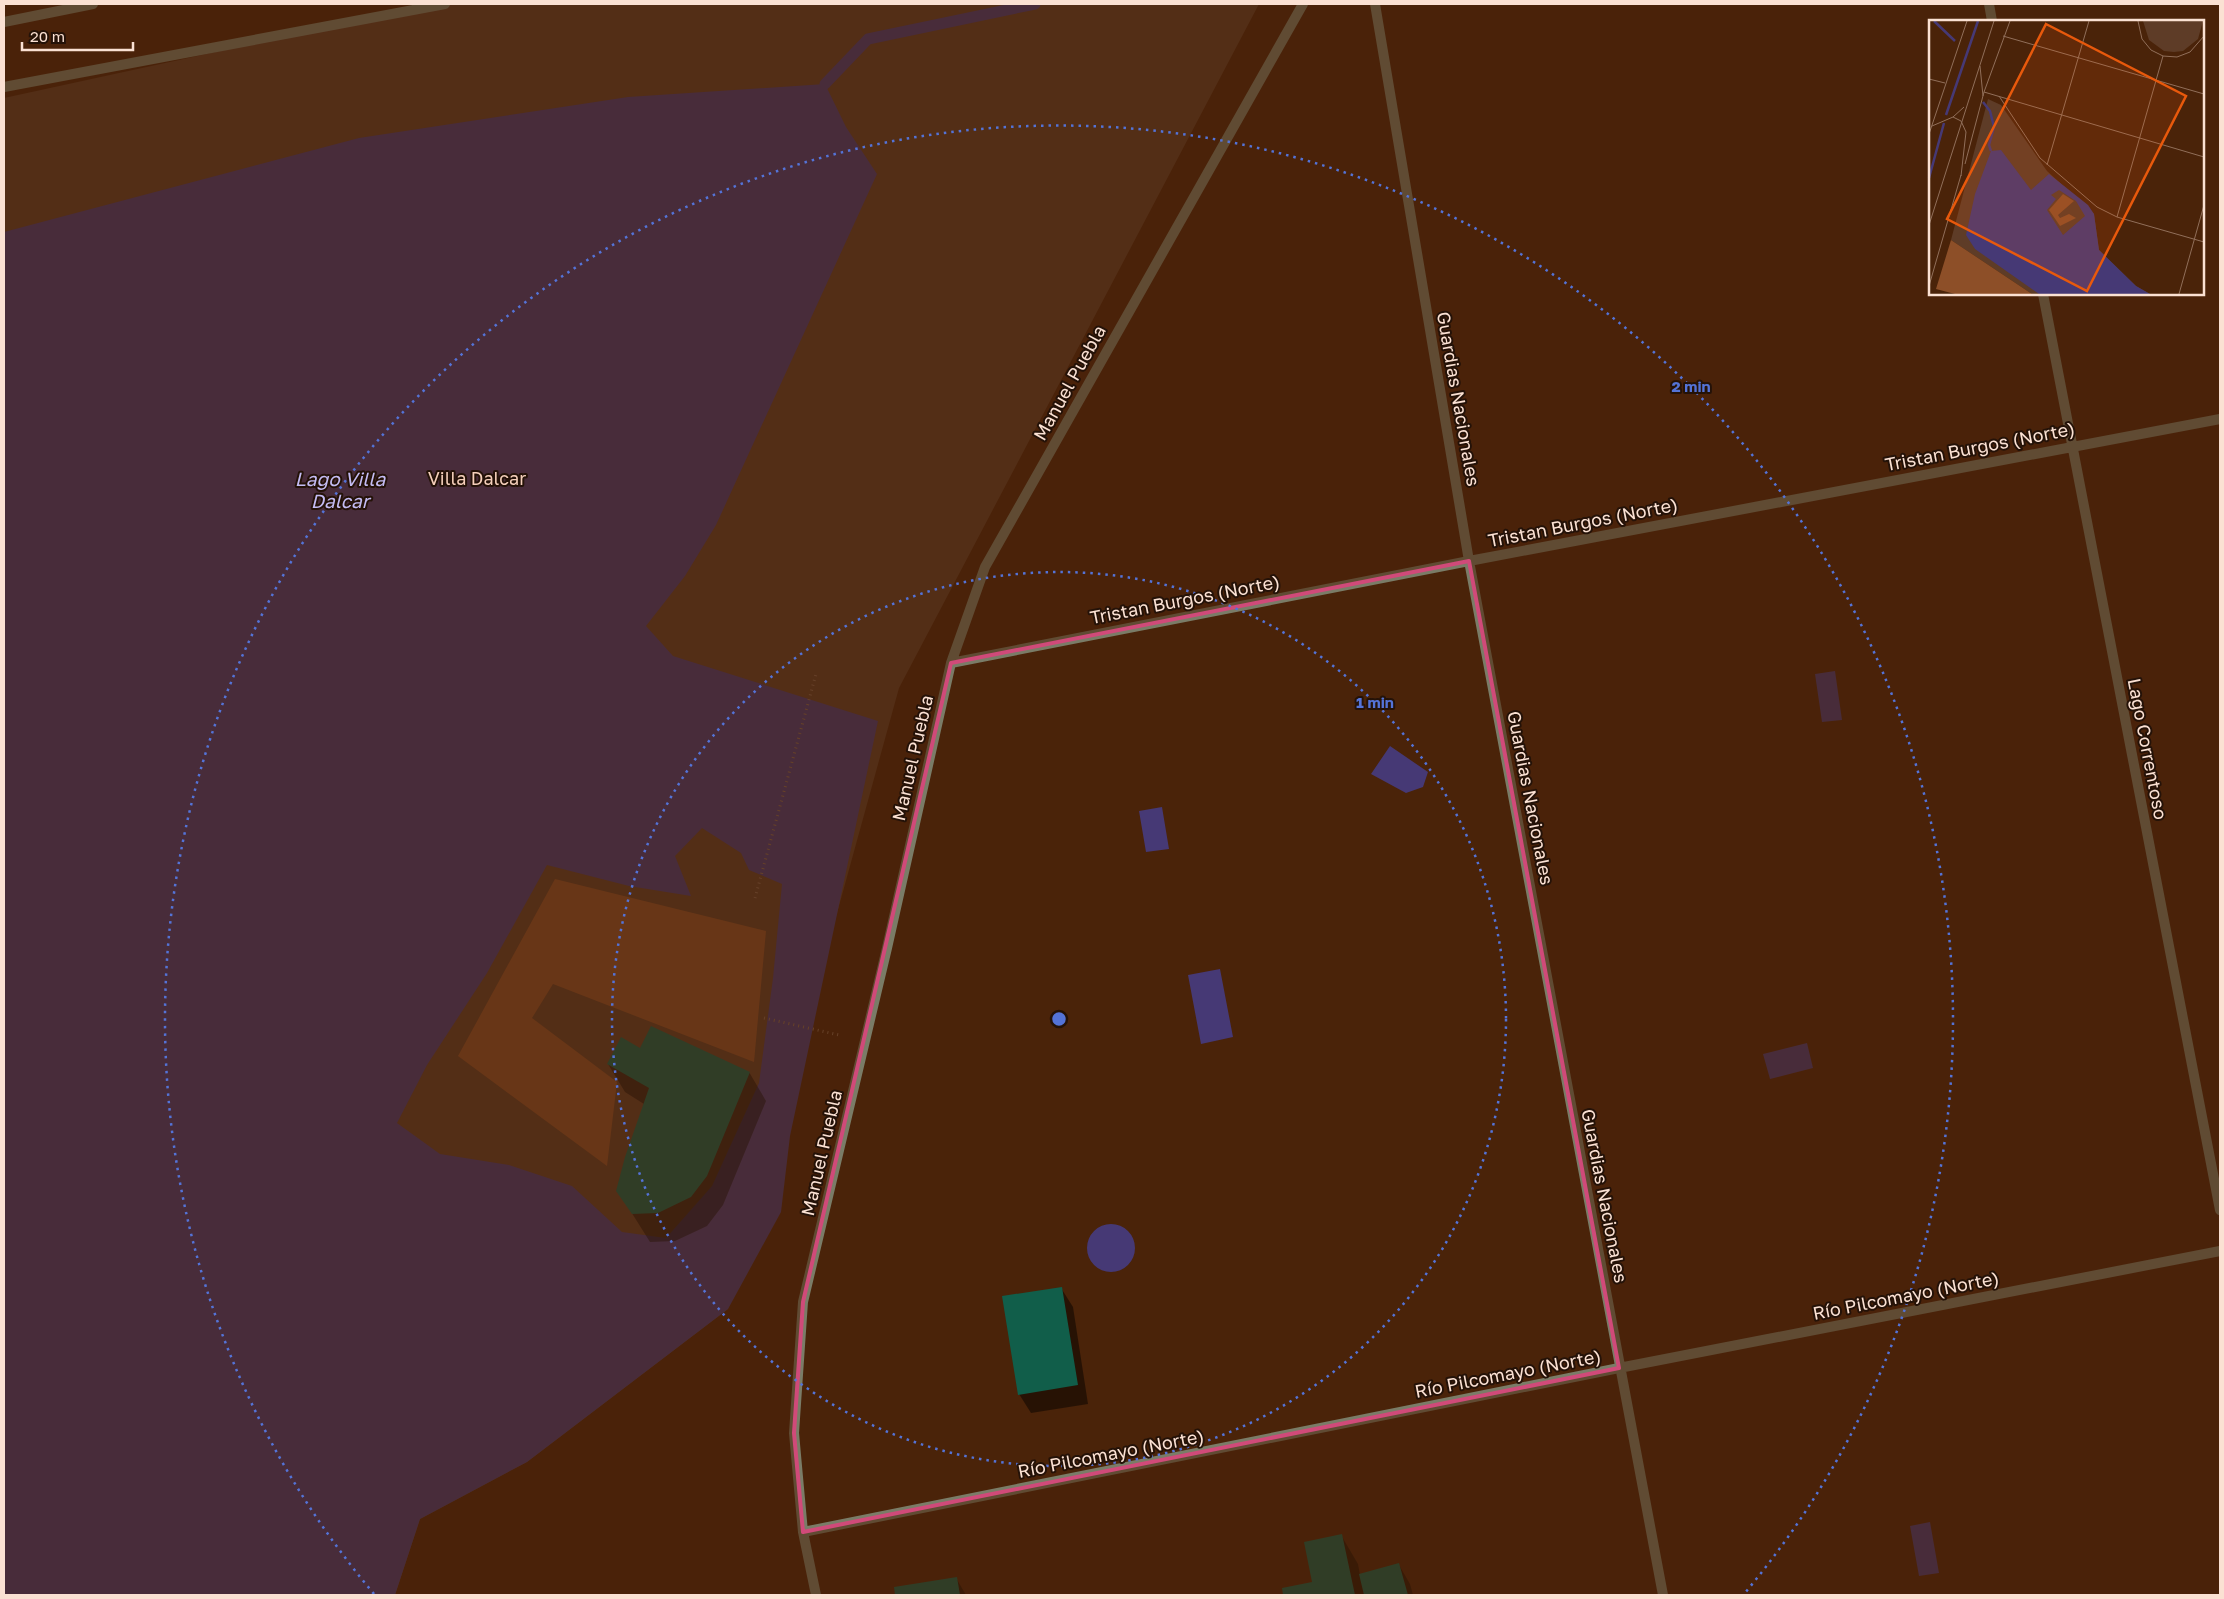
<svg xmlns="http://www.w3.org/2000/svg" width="2224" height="1599" font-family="'Golos Text',sans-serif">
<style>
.green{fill:#5e3c27}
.forest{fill:#8d4f28}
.water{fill:#463975;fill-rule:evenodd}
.shadow{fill:#0007}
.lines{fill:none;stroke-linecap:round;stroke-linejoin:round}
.stream{stroke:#463975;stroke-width:11}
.building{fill:#115e4a}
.path{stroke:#87654f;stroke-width:3;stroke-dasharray:1 4;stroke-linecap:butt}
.service{stroke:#7a7c67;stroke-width:10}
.minor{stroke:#7a7c67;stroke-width:10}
.marked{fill:none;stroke:#d04a79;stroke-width:4;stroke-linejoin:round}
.ring{fill:none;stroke:#5473d7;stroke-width:2.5;stroke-dasharray:2.5 5}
.labels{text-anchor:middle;stroke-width:4;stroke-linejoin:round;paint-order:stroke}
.street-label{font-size:18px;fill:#fbe1d3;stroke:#241208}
.park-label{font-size:18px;fill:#f5cfba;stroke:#241208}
.water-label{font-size:19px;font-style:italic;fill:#c4bcf3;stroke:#241208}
.inset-river{fill:none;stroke:#463975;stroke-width:2.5}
.inset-road{fill:none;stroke:#916f5a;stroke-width:1}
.view{fill:#e8590c;fill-opacity:0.15;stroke:#e8590c;stroke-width:2.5}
.inset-edge{fill:none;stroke:#fbe1d3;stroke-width:2.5}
.centre{fill:#5473d7;stroke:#241208;stroke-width:2.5}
.ring-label{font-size:15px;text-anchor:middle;font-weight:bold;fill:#5473d7;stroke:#241208;stroke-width:4;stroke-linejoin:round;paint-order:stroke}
</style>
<rect width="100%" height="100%" fill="#4a2309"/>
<!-- green -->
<path class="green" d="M436,4H1259L899,688L728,1309L527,1462L420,1519L395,1595H4V98Z"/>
<!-- forest -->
<path class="forest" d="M555,879L766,931L754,1062L553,984L532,1018L617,1082L607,1166L458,1056Z"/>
<!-- water -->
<path class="water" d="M825,84L846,127L877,174L716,525L685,576L646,626L673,656L878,721L790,1136L781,1212L728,1309L527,1462L420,1519L395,1595H4V232L359,138L628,97ZM702,828L741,853L749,870L782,884L773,978L759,1083L712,1186L666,1238L622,1232L572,1186L509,1165L440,1154L397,1123L427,1065L487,973L547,865L629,886L691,896L675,856Z
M1835,671L1842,720L1822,722L1815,674Z
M1390,746L1428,772L1423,787L1406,793L1371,774Z
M1162,807L1169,849L1146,852L1139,811Z
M1220,969L1233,1037L1201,1044L1188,975Z
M1807,1043L1813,1068L1770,1079L1763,1054Z
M1087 1248a24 24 0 1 1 48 0a24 24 0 1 1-48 0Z
M1930,1522L1939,1573L1919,1576L1910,1526Z"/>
<!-- shadow -->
<path class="shadow" d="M641,1050L749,1072L766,1101L723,1205L707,1226L675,1241L650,1242L618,1191L644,1104L625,1092L608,1064Z
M1061,1288L1073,1307L1088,1404L1031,1413L1019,1394Z
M1341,1535L1358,1564L1360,1575L1399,1565L1410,1584L1413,1595H1285L1283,1589L1314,1583Z
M956,1578L966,1595H897L895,1588Z"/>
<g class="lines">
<!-- stream -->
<path class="stream" d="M825,84L868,39L1035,4"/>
</g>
<!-- building -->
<path class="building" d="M651,1026L750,1072L707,1176L691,1197L658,1213L632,1214L616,1191L625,1157L649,1088L607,1064L621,1037L640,1048Z
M1062,1287L1078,1385L1018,1395L1002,1296Z
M1342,1534L1355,1595H1283L1282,1588L1312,1582L1304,1542Z
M1399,1563L1408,1595H1364L1359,1574Z
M957,1577L960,1595H895L894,1587Z"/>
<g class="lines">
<!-- path -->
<path class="path" d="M755,898L816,674
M764,1018L839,1035"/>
<!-- service -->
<path class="service" d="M4,87L445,4"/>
<!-- minor -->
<path class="minor" d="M1375,4L1469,561L1663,1595
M1989,4L1992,21
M4,22L93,4
M2043,294L2220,1210
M951,663L1469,561L2220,419
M803,1532L1619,1368L2220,1251
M816,1595L803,1532L794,1433L803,1302L887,948L951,663L985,567L1303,4"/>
</g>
<!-- marked area -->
<path d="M0 0H2224V1599H0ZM1469,561L1619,1368L803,1532L794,1433L803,1302L951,663Z" fill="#4a2309" fill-opacity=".55" fill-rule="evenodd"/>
<path class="marked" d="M1469,561L1619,1368L803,1532L794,1433L803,1302L951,663Z"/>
<!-- distance rings -->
<g class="ring">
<circle cx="1059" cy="1019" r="447"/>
<path d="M374 1594A894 894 0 1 1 1744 1594"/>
</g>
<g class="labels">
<!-- street labels -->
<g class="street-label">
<text transform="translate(1070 383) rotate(-61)" y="6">Manuel Puebla</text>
<text transform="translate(1458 399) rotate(80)" y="6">Guardias Nacionales</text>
<text transform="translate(1980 447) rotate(-11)" y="6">Tristan Burgos (Norte)</text>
<text transform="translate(1583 523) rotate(-11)" y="6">Tristan Burgos (Norte)</text>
<text transform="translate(1185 600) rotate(-11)" y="6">Tristan Burgos (Norte)</text>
<text transform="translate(2147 749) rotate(79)" y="6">Lago Correntoso</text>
<text transform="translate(913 758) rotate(-77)" y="6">Manuel Puebla</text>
<text transform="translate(1530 798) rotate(79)" y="6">Guardias Nacionales</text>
<text transform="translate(822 1153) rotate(-77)" y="6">Manuel Puebla</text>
<text transform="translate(1604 1196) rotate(79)" y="6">Guardias Nacionales</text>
<text transform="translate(1906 1296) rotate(-11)" y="6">Río Pilcomayo (Norte)</text>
<text transform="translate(1508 1374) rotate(-11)" y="6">Río Pilcomayo (Norte)</text>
<text transform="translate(1111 1454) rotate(-11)" y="6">Río Pilcomayo (Norte)</text>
</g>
<!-- park labels -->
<g class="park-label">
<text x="477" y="485">Villa Dalcar</text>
</g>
<!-- water labels -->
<g class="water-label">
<text x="340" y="486">Lago Villa<tspan x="340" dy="22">Dalcar</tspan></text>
</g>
</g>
<!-- overview -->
<g transform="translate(1929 20)">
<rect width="275" height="275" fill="#4a2309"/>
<path d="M214,1H274L269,19L254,31L245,32L235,31L220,20ZM59,79L72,85L118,151L165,194L170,230L207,266L221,274H103L22,220Z" fill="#5e3c27"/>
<path d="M134,174L145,181L129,195L131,198L140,194L147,198L131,206L120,190ZM22,220L103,274H26L7,269Z" fill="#8d4f28"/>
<path d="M72,130L102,170L120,154L159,185L165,194L170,230L207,266L221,274H110L46,229L37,215L46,174L62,131ZM130,170L147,181L156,196L134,215L118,190L127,179L122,175Z" fill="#463975" fill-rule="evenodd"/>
<path class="inset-river" d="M5,1L26,21M54,82L61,91L65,107L60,125L62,131M17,95L49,1M0,158L15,103"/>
<path class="inset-road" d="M209,1L213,19L222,30L234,36L248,37L261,32L275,16M74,16L275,74M51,46L54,76M0,59L16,63M55,72L275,137M70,76L111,138L168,187L188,197L275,222M24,97L32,101L37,112L32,156M3,106L24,97L35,87M0,114L38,1M36,144L55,72L81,1M118,145L160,1M188,197L234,36M0,205L65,1M0,266L32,155M250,274L275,185"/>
<path class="view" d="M117,4L257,76L158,271L18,199Z"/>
<rect width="275" height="275" class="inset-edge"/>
</g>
<circle cx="1059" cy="1019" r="8" class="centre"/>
<g class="ring-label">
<text x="1691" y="392">2 min</text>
<text x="1375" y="708">1 min</text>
</g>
<!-- border -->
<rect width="2224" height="1599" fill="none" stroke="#fbe1d3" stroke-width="10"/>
<!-- scale -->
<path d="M22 42v8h111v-8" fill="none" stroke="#fbe1d3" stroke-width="2.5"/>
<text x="30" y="42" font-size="15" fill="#fbe1d3" stroke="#241208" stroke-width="4" paint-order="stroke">20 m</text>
</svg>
